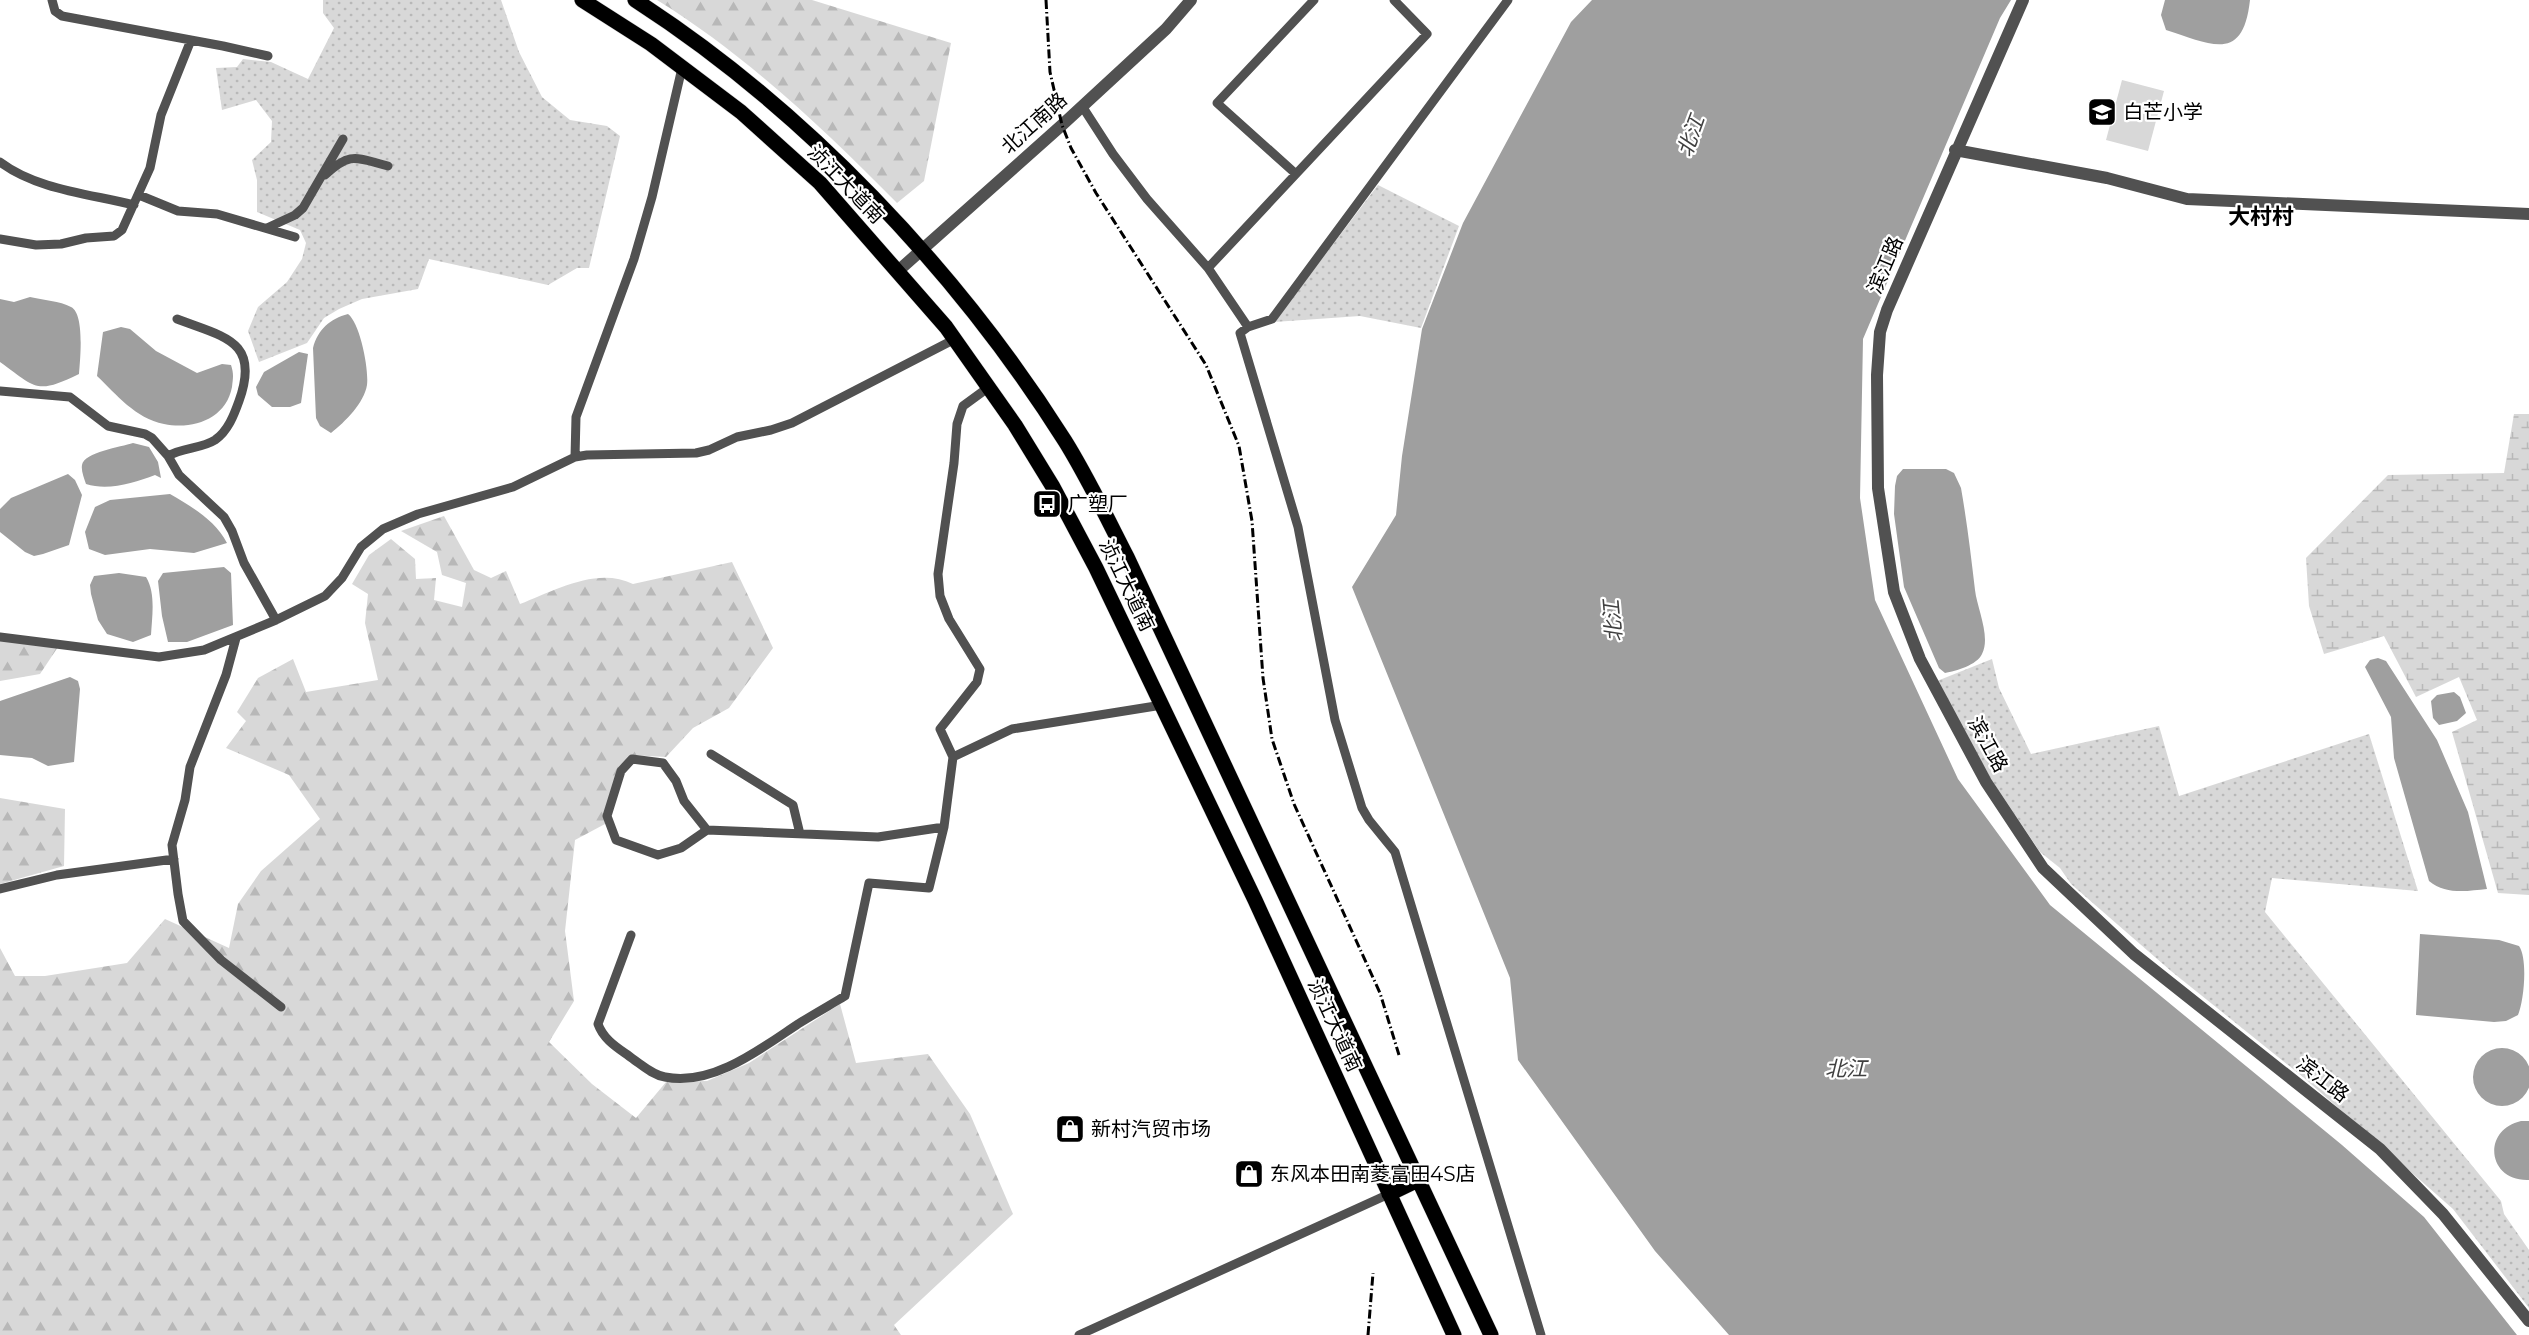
<svg xmlns="http://www.w3.org/2000/svg" width="2529" height="1335" font-family="Montserrat,'Noto Sans SC',sans-serif">
<style>
.grass{fill:url(#grass-dots)}
.forest{fill:url(#forest-firs)}
.wetland{fill:url(#wetland-marsh)}
.garden{fill:#d8d8d8}
.water{fill:#9f9f9f}
.lines{fill:none;stroke-linecap:round;stroke-linejoin:round}
.primary-casing{stroke:#dbdbdb;stroke-width:16}
.minor{stroke:#515151;stroke-width:9}
.tertiary{stroke:#515151;stroke-width:12}
.primary{stroke:#000;stroke-width:15}
.rail{stroke:#000;stroke-width:3;stroke-dasharray:9 3 1.5 3;stroke-linecap:butt}
.labels{text-anchor:middle;stroke-width:4.5;stroke-linejoin:round;paint-order:stroke}
.poi-label{font-size:20px;fill:#000;stroke:#fff;text-anchor:start}
.street-label{font-size:20px;fill:#000;stroke:#fff}
.water-label{font-size:21px;font-style:italic;fill:#404040;stroke:#fff}
.quarter-label{font-size:22px;font-weight:bold;fill:#000;stroke:#fff}
</style>
<defs>
<pattern id="grass-dots" width="8" height="8" patternUnits="userSpaceOnUse" patternTransform="scale(1.5)"><rect width="8" height="8" fill="#d8d8d8"/><path d="M2 2h.1M6 6h.1" fill="none" stroke="#b8b8b8" stroke-width="1.8" stroke-linecap="round"/></pattern>
<pattern id="forest-firs" width="22" height="20" patternUnits="userSpaceOnUse" patternTransform="scale(1.5)"><rect width="22" height="20" fill="#d8d8d8"/><path d="M5 1l3.5 6h-7zM16 11l3.5 6h-7z" fill="#b8b8b8"/></pattern>
<pattern id="wetland-marsh" width="20" height="14" patternUnits="userSpaceOnUse" patternTransform="scale(1.5)"><rect width="20" height="14" fill="#d8d8d8"/><path d="M1 5h8M5 5V1M11 12h8M15 12V8" fill="none" stroke="#b8b8b8"/></pattern>
</defs>
<rect width="100%" height="100%" fill="#fff"/>
<!-- grass -->
<path class="grass" d="M323,0H501L519,52L542,97L570,120L607,126L620,136L589,268H577L548,285L429,259L418,289L362,299L339,309L324,318L307,343L259,362L248,331L258,307L287,282L302,259L306,243L300,230L257,212V180L252,160L271,142L272,121L256,100L222,110L216,68L237,67L243,59L271,62L308,79L334,28L323,13Z
M1378,185L1459,226L1421,328L1360,316L1274,322Z
M1992,659L1999,688L2031,754L2159,726L2179,796L2369,734L2418,891L2272,878L2265,912L2501,1201L2504,1214L2529,1250V1308L2453,1209L2303,1077L2171,971L2071,884L2060,868L2040,852L1991,779L1937,681Z"/>
<!-- forest -->
<path class="forest" d="M657,0H812L951,43L924,181L897,203C824,129 746,55 657,0Z
M444,516L474,570L491,578L506,571L520,604C554,591 597,566 633,584L732,562L773,648L729,708L693,728L666,757L631,755L605,824L575,840L565,931L574,1001L549,1042L592,1084L636,1118L666,1082L707,1081L749,1063L840,1004L856,1063L928,1054L970,1114L1013,1214L894,1325L901,1335H0V948L15,976H45L127,963L165,919L229,948L238,904L261,871L320,819L289,775L226,748L246,721L237,712L258,678L293,659L306,692L378,680L365,623L368,594L352,584L369,555L391,539L415,559L416,579L436,578L434,600L462,607L466,583L442,575L437,552L401,531Z
M0,639L58,647L40,674L0,681Z
M0,798L65,809L64,866L0,884Z"/>
<!-- wetland -->
<path class="wetland" d="M2514,414H2529V895L2498,893L2452,732L2477,720L2459,677L2416,697L2384,636L2324,654L2309,606L2306,558L2388,475L2504,473Z"/>
<!-- garden -->
<path class="garden" d="M2122,80L2164,91L2148,151L2106,140Z"/>
<!-- water -->
<path class="water" d="M1592,0H2011L2000,18L1863,339L1860,498L1875,600L1958,779L2050,905L2342,1145L2424,1217L2517,1335H1729L1655,1251L1518,1060L1510,978L1352,587L1396,515L1402,456L1422,329L1463,223L1571,22Z
M2165,0H2250C2243,64 2211,44 2166,30L2161,15Z
M30,297C43,300 60,301 71,307C85,314 80,360 79,374C36,395 36,388 0,362V299L14,302Z
M348,314C360,323 369,369 367,385C364,403 345,422 331,433L320,426L316,418L313,348C318,329 330,319 348,314Z
M121,327L130,329L156,351L197,373L222,364L231,365C234,374 233,378 232,387C226,419 193,430 164,424C135,418 117,395 97,376L103,332Z
M299,352L308,354L301,403L290,407H272L258,395L256,387L264,372Z
M133,443L149,447L158,462L161,478L155,475C134,483 108,491 86,484C84,478 81,471 82,465C84,452 121,447 133,443Z
M1903,469H1946L1954,473L1961,488C1967,522 1971,556 1975,590C1977,608 1991,637 1982,654C1977,665 1956,671 1945,673L1939,668L1904,587L1894,514L1895,486L1897,476Z
M68,474L75,480L82,495L69,545L43,554L34,556L25,552L0,532V509L11,498Z
M170,494C192,507 215,520 227,543L194,553L150,549L105,555L89,549L85,532L95,507L110,500Z
M224,567L231,573L233,625L187,642H168L162,616L158,581L163,573Z
M119,573L146,577C156,593 152,617 151,635L133,642L107,634L98,620L91,594L90,585L94,576Z
M2378,658L2386,661L2437,740L2468,812L2487,889C2467,891 2446,895 2429,881L2394,758L2391,717L2365,667L2370,660Z
M70,677L78,681L80,689L74,762L48,766L32,758L0,755V701Z
M2454,692L2460,697L2466,713L2457,721L2439,725L2433,718L2431,701L2437,695Z
M2420,934L2499,940L2519,946C2528,959 2524,1001 2518,1015L2506,1021L2494,1022L2416,1015Z
M2473 1077a29 29 0 1 1 58 0a29 29 0 1 1-58 0Z
M2521,1121H2529V1180H2527C2487,1180 2482,1130 2521,1121Z"/>
<g class="lines">
<!-- primary casing -->
<g class="primary-casing">
<path id="primary" d="M582,0L651,44L741,112L820,183L946,327L1015,425L1053,487L1096,568L1255,900L1454,1335
M635,0C804,109 957,270 1065,441C1088,478 1107,518 1127,557L1491,1335
M1389,1194L1418,1180"/>
</g>
<!-- minor -->
<path class="minor" d="M52,0L55,11L62,16L223,46L268,56
M1082,106L1113,154L1147,199L1208,268L1248,327L1240,333L1298,527L1335,720L1362,808L1369,820L1395,852L1541,1335
M0,162C37,190 91,194 134,205
M1296,174L1217,103L1314,0
M325,175C351,151 356,158 388,166
M139,195L178,211L217,214L295,237
M267,228L295,215L303,208L343,139
M0,239L36,245L61,244L86,238L114,236L122,230L150,168L161,115L191,40
M1208,268L1427,34L1394,0
M1248,327L1272,319L1508,0
M0,391L70,397L108,426L145,434L152,438L168,456L179,475L224,517L232,531L244,563L276,620
M168,456C183,447 201,449 215,440C228,431 234,415 239,401C261,340 223,337 177,319
M575,457L576,417L634,259L652,197L682,68
M0,637L159,657L204,650L276,620L325,596L342,578L361,547L383,529L418,514L513,487L575,457L587,455L696,453L709,450L737,437L771,430L792,423L955,339
M236,638L226,675L190,767L185,800L172,845L178,894L183,921L221,960L281,1007
M711,754L793,805L800,834
M953,757L940,729L977,682L980,669L949,619L940,596L938,574L954,463L957,424L963,406L989,387
M707,830L681,848L658,855L616,840L607,816L621,771L632,759L663,763L676,781L684,801L707,830L878,837L944,827
M0,889L57,875L174,859
M631,935L598,1024C604,1041 620,1049 633,1059C643,1066 653,1075 665,1077C712,1087 762,1048 798,1024C814,1014 830,1005 845,996L869,883L929,888L944,827L953,757L1012,729L1162,705
M1079,1335L1389,1194"/>
<!-- tertiary -->
<path class="tertiary" d="M2023,0L1887,310L1880,332L1877,375L1878,488L1894,592L1920,659L1986,782L2043,868L2134,954L2380,1149L2443,1214L2529,1321
M1955,150L2107,178L2187,199L2529,214
M898,271L1062,125L1166,29L1191,0"/>
<!-- primary -->
<use href="#primary" class="primary"/>
<!-- rail -->
<path class="rail" d="M1046,0L1050,72L1062,125L1071,148L1096,193L1206,365L1239,446L1252,521L1263,678L1272,739L1294,804L1380,993L1399,1055
M1368,1335L1373,1273"/>
</g>
<!-- icons -->
<defs>
<g id="school-square" transform="scale(1.5)"><rect x="-9" y="-9" width="18" height="18" rx="4" fill="#000" stroke="#fff"/><path d="M0-5L7-2L0 1L-7-2ZM-4 1L0 2.5L4 1V4Q0 6-4 4Z" fill="#fff"/></g>
<g id="bus-square" transform="scale(1.5)"><rect x="-9" y="-9" width="18" height="18" rx="4" fill="#000" stroke="#fff"/><path d="M-5-6H5V4H4V6H2V4H-2V6H-4V4H-5ZM-3.5-4V0h7V-4ZM-3.5 1.2v1.5H-2V1.2ZM2 1.2v1.5H3.5V1.2Z" fill="#fff"/></g>
<g id="shop-square" transform="scale(1.5)"><rect x="-9" y="-9" width="18" height="18" rx="4" fill="#000" stroke="#fff"/><path d="M-5-2.5h2.3a2.7 3.5 0 0 1 5.4 0H5L5.5 6h-11ZM-1.5-2.5h3a1.5 2.3 0 0 0-3 0Z" fill="#fff"/></g>
</defs>
<g fill-rule="evenodd">
<use href="#school-square" x="2102" y="112"/>
<use href="#bus-square" x="1047" y="504"/>
<use href="#shop-square" x="1070" y="1129"/>
<use href="#shop-square" x="1249" y="1174"/>
</g>
<g class="labels">
<!-- poi labels -->
<g class="poi-label">
<text x="2123" y="119">白芒小学</text>
<text x="1068" y="511">广塑厂</text>
<text x="1091" y="1136">新村汽贸市场</text>
<text x="1270" y="1181">东风本田南菱富田4S店</text>
</g>
<!-- street labels -->
<g class="street-label">
<text transform="translate(1034 123) rotate(-42)" y="7">北江南路</text>
<text transform="translate(846 184) rotate(46)" y="7">浈江大道南</text>
<text transform="translate(1885 265) rotate(-67)" y="7">滨江路</text>
<text transform="translate(1127 585) rotate(64)" y="7">浈江大道南</text>
<text transform="translate(1988 744) rotate(61)" y="7">滨江路</text>
<text transform="translate(1335 1025) rotate(65)" y="7">浈江大道南</text>
<text transform="translate(2323 1079) rotate(38)" y="7">滨江路</text>
</g>
<!-- water labels -->
<g class="water-label">
<text transform="translate(1691 136) rotate(-70)" y="7">北江</text>
<text transform="translate(1613 621) rotate(-95)" y="7">北江</text>
<text x="1846" y="1076">北江</text>
</g>
<!-- quarter labels -->
<g class="quarter-label">
<text x="2261" y="224">大村村</text>
</g>
</g>
</svg>
